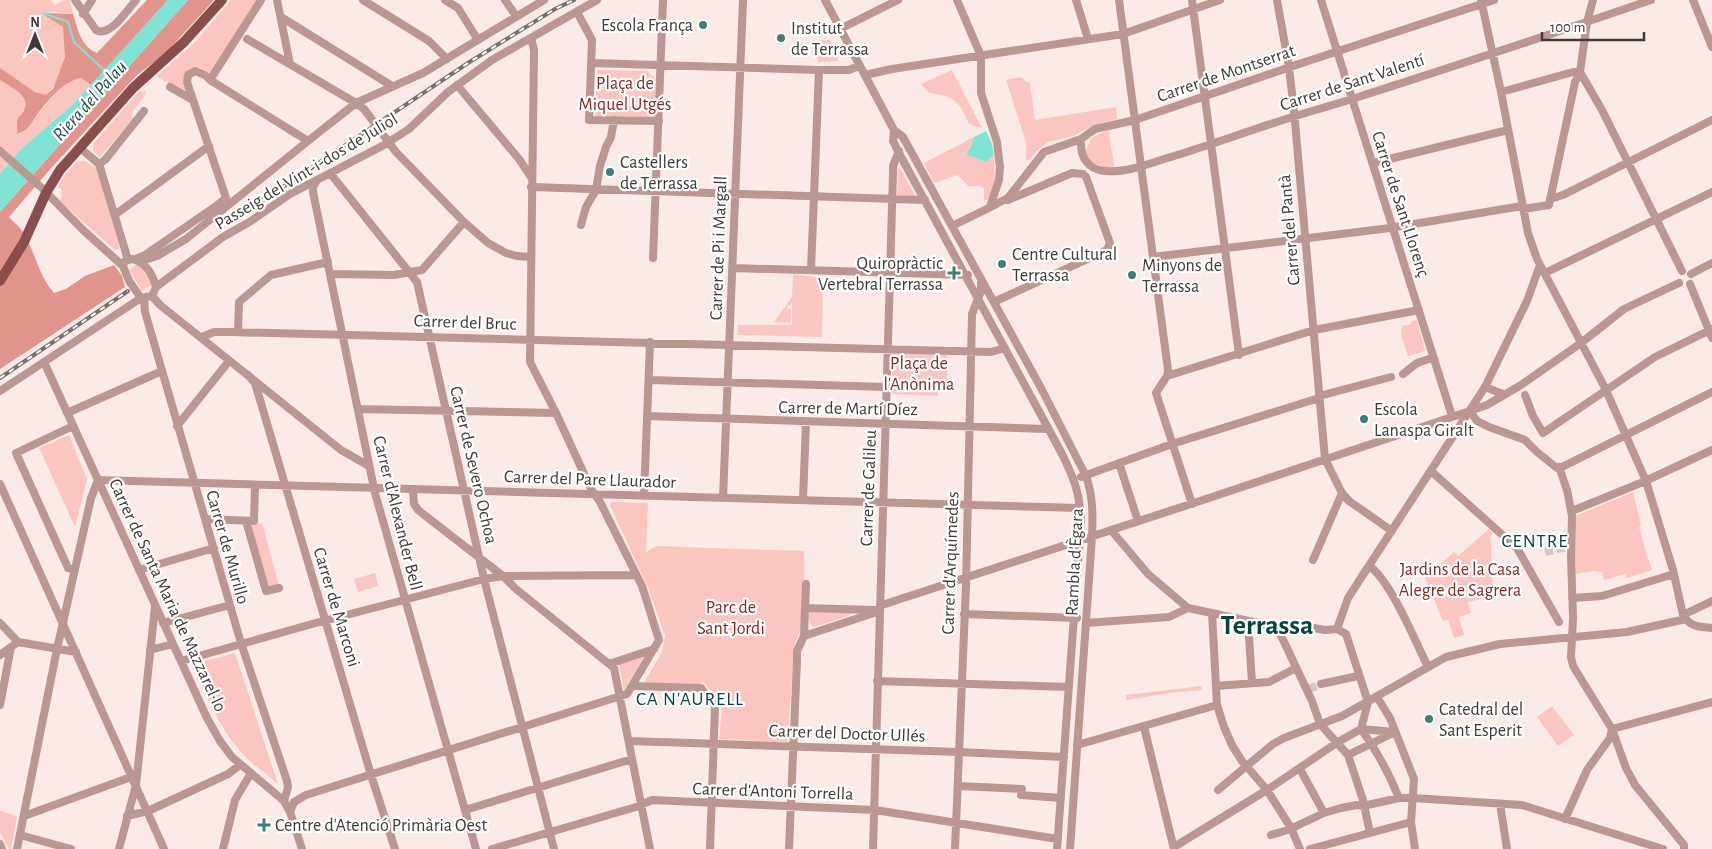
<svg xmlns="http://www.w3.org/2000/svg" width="1712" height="849" font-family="'Alegreya Sans',sans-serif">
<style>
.green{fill:#fcc6c0}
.forest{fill:#e1948c}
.water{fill:#81e3d3}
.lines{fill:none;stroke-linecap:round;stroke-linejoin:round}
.stream{stroke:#81e3d3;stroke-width:2}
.minor-tunnel{stroke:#d5c7c6;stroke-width:8;stroke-dasharray:8 4;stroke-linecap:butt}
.minor{stroke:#ba9793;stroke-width:8}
.major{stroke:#894e49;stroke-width:10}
.rail-casing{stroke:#786f6e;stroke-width:4}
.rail{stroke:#fff;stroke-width:2;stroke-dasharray:5.5;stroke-linecap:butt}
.poi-dot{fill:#3b8076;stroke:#fff;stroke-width:2}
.labels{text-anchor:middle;stroke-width:4.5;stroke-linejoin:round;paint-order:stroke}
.poi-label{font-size:18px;fill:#3f3938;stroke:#fff;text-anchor:start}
.street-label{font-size:18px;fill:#3f3938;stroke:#fff}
.park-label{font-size:18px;fill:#832825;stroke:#fff}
.water-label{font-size:19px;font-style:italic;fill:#1a4740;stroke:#fff}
.neighbourhood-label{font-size:19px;letter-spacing:1px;fill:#06453e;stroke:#fff}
.town-label{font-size:28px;font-weight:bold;fill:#06453e;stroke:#fff}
</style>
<rect width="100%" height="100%" fill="#faebe9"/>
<!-- green -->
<path class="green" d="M0,0H51L55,5L64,0H70L73,14L56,12L43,13C48,19 57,21 62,27C64,29 66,53 65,57C65,63 51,94 47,95C39,97 8,74 0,68Z
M231,0H258L212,74C194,61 179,68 187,91L164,81L157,76L195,42Z
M818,40H830L839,54L838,61L818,62Z
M597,70L647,71L655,78V117L595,116Z
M952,70L982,128L969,124C958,100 955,96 929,93L921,84Z
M1021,77L1026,82L1030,83L1035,120L1116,107L1117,119L1094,125L1073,136L1048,142L1037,151L1030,159L1026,161V142L1006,80Z
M81,78L91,85L73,104L20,150L0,174V80C8,85 29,96 25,108C24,111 20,114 18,118C16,122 18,128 18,133L20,134C41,119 52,83 81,78Z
M140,90L143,93L146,90C145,99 137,105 132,112V120L100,157L93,151V144Z
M1109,130L1114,167H1104L1090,162L1086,151L1091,138Z
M974,137L970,149L977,158L986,162L994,155L995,190L991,200H984V188L979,186H968L958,175L934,183L924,163Z
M85,161L96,168L120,249L115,250L60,201L62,197L61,189L58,187L65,175L77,162Z
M898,168H900L918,201L897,200Z
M138,263L152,284L142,291L129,270Z
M793,274L823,278L822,337L738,335V325H792V301L791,304L788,305L787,309H791V323L774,322L792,297Z
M1417,320L1425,351L1408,356L1401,334L1402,326L1411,324V321Z
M892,352L947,353V386H938V396L892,394Z
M69,435L87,479L75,527L39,448Z
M1633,492L1641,526L1639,527L1648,560H1649L1652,570L1627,578L1625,574L1604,580L1602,572L1593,571L1575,574V518L1577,515Z
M612,502L648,503L646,552L656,546L804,551C804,577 808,620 795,642L787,742L719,739L722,706L703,681L699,685L646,683L645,681L662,652L665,636L648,588L610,505Z
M262,523L279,586L268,589L251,526Z
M1489,529L1493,533L1490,537L1492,551H1491L1493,592L1489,597L1468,602L1471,613L1459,617L1464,635L1454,638L1448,620L1443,621L1425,578L1454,552L1458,556Z
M375,573L378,586L358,592L354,579Z
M811,610L856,613L814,627L810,624C809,619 808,614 811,610Z
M235,653L278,784C265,773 251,763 240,751C219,727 206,695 194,666L195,664Z
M645,655L624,690L619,664Z
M1201,686L1202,690L1171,693L1126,700V695Z
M1552,706L1574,735L1558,746L1537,717Z
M0,811L17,816L11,849H9L0,832Z"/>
<!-- forest -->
<path class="forest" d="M147,0H168L91,85L81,78C64,81 49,99 39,112C33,120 28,132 17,134C18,129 16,122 18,118C20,115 24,112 25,108C30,96 8,85 0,80V68L35,92L46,95L53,89L65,57L63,27L47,17L43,13L73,14C78,30 81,46 97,53Z
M188,0H214L164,55L137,75L52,167L9,217C12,221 17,224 20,228C35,248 37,274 54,293L66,289L85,276L114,265L122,276L125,287L0,369V212Z"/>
<!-- water -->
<path class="water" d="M168,0H188L0,212V174L20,150L73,104Z
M986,131L992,144L994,155L986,162L968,155L966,153L970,149L974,137Z"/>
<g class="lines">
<!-- stream -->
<path class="stream" d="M43,13L68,22L74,42L105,71"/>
<!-- minor-tunnel -->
<path class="minor-tunnel" d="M1545,552L1567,547
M1309,689L1321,684"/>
<!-- minor -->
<path class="minor" d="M75,0L96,30C110,38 127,10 136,0
M277,0L290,64
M363,0L429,41L447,59
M445,0L458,8L478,40
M505,0L516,16
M825,0L894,130L903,137L1041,388L1086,476C1093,496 1093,515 1092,537L1070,849
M957,0L981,56V93L997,142L1000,167L999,180L990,207
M1076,0L1088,39
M1119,0L1168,370L1167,376L1156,393L1192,504
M1192,0L1239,355
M1277,0L1289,67L1294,111L1325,459L1342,493L1349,501L1392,531
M1321,0L1452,416
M1481,0L1501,92L1528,233L1537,259L1605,388L1646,481L1673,570L1683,615C1690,627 1699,627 1712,628
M1693,0L1712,47
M577,12L592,40L589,120L659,121
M83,14L92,0
M281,17L392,86
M840,29L898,0
M247,39L356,103L364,109L396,152L464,222L488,243L506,253L517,256L531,257
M591,63L819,70H849L859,66
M1580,72L1602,110L1682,271
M865,75L892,69L1123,34L1220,0
M210,80L261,0
M457,85L519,159L531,177
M170,87L193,100
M1501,92L1573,72H1580
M894,130L893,141L899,153L1061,452C1073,476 1080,492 1081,520L1057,849
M1081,139C1080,156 1086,169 1105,171C1124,173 1146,165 1164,159C1205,147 1245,132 1286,119C1308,112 1330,106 1352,99C1452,67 1552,34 1651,0
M80,148L99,164L128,260
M0,151L42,188L83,230L123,266
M1373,163L1508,130
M99,164L105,160L144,111
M330,173L417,282L484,579L554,849
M317,180L313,187V192L375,493L476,849
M531,187L925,200
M1550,199L1563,195L1712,120
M227,206L226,198L187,82L188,75L195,71L205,75L210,80L308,141
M990,207L1008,198L1044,152L1081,139L1095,129L1135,120L1299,64L1494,0
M1523,209L1549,205L1575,82L1580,72L1587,22L1593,0
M116,214L209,146
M581,225L586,207L596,190L600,166L606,147L611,137L614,120
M952,226L995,205
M1153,257L1390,228L1522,206
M653,258L663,0
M132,259C145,261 153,275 156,287L152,296L141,298L129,281L123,266L125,261Z
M136,259L145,255L216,206L226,198
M141,261L157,256L186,239L308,141L356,103L423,73L544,0
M733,268L968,275
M811,270L819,70
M1545,273L1712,192
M331,274L394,275L422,270L464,222
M1691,274L1712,263
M1690,284L1712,338
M156,287L223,237L251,221L290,194L384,145L409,129L448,92L492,60L597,0
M152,296L160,305L341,450L369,466
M144,298L145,312L241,643L287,781L288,787L284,801
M994,302L1107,250L1110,243L1086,177L1083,174L1072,173L1008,200
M238,332L239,302L271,275L328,262
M202,337L214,332H231L991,352L1005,348
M44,362L207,718L220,741L232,757L284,801L290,812L302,849
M1403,374L1417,363L1432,358
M248,375L255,383L371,775L395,849
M1167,376L1314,330L1419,310
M649,380L886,387
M1485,387L1503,394
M0,391L141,298
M1525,395L1533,416L1543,433L1655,357L1712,329
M1319,396L1391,377
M358,409L556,413
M1470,411L1477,421L1489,427L1525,440L1537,452L1557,468L1559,467L1567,490L1572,516L1571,556L1573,618L1571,657L1573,666L1612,729L1626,768L1635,785L1684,845V849
M67,413L162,371
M647,416L1048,429
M73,426L16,453L68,568L75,570
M177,426L229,361
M1119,463L1138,521
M1560,468L1712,392
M1431,471L1517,548L1559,622
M1081,477L1172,444L1319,398
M0,484L164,849
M413,490L414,504L418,510L503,576L516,589L614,668L650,849
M644,496L650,342
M723,498L743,0
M803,500L806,422
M1572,511L1643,482L1712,450
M206,519L254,521L255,486
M246,521L266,591L279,588
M1111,530L1148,574L1188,608L1277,627L1303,626L1325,630L1337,629L1346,634L1368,702L1361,729
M1313,560L1342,493
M1369,566C1390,579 1416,643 1428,667
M139,570L214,548
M806,584L804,636L874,613L882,605L1200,501L1470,411L1487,405L1521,385L1581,343L1624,309L1679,283
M1572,598L1602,596L1674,574
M806,608L874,610
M1212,613L1217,705L1224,727L1233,747L1242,761L1267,790L1291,828L1300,849
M964,614L1077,618
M1683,615L1712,601
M1248,621L1252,683
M0,623L18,642
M163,623L230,605
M1086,623L1169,617L1188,608
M1277,627L1312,701L1320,724L1348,755L1363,800L1370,833
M1337,629L1348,598L1485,387L1527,301L1540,265
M150,650L173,644
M0,655L18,642L76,652
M181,661L312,624L484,579L503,576L635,575
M609,664L654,649
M877,681L1069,687
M1321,684L1358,676
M633,686L701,688L715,706L710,849
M1216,686L1269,682L1296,668
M1377,697L1390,718L1414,779L1411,822L1415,849
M0,705L11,647
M1144,727L1174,849
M1361,729C1377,751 1389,773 1399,798
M629,741L959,752L1064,757
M1077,745L1217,705
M1348,755L1395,732
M1300,769L1324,813
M958,786L1022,789L1021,795L1061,798
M1218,790L1273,744L1284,738L1342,716L1446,657L1500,644L1627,632L1686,619
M1500,804L1507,849
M465,810L632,759
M290,812L294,802L306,795L627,694L659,640L642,586L600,502L591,489L556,413L530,362L534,50L531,38
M24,816L131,777
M127,816L148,811L228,774L240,765
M1565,819L1587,770L1610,738L1612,729L1712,702
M20,835L71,849
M1271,835L1288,830L1324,813L1341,808L1357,805L1363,806L1399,798H1413L1522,805L1663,849
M0,844L2,849
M1174,847L1267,790L1338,742L1361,729L1395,732
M17,849L57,649L91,498L98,480L1080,508
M119,849L136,785L155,607
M223,849L235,800L251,773
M492,849L636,807L652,800L875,810L1058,839
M789,849L797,660V651L804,636
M873,849L893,173V166L899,151
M955,849L966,585L972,314L981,291V281
M1310,849L1411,822"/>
<!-- major -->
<path class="major" d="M0,281L24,242L46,193L60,170L133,88L184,42L222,0"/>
<!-- rail casing -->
<g class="rail-casing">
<path id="rail" d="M244,213L468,63L555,9L574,0
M0,378L128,291"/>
</g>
<!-- rail -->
<use href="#rail" class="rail"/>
</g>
<!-- markers -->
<g class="poi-dot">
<circle cx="703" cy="25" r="5"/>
<circle cx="781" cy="38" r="5"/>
<circle cx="610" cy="172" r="5"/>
<circle cx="1002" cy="264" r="5"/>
<path d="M951.5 265.5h5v5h5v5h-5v5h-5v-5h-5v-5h5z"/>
<circle cx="1132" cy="275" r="5"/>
<circle cx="1364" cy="419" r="5"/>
<circle cx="1429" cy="719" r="5"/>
<path d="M261.5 817.5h5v5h5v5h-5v5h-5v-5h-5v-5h5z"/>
</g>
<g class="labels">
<!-- poi labels -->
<g class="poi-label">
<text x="693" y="31" text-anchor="end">Escola França</text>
<text x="791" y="34">Institut<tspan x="791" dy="21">de Terrassa</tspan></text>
<text x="620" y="168">Castellers<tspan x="620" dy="21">de Terrassa</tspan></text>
<text x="1012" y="260">Centre Cultural<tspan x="1012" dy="21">Terrassa</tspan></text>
<text x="943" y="269" text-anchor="end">Quiropràctic<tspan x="943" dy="21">Vertebral Terrassa</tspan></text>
<text x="1142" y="271">Minyons de<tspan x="1142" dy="21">Terrassa</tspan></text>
<text x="1374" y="415">Escola<tspan x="1374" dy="21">Lanaspa Giralt</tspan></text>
<text x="1439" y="715">Catedral del<tspan x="1439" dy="21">Sant Esperit</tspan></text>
<text x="275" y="831">Centre d'Atenció Primària Oest</text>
</g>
<!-- street labels -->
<g class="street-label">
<text transform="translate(1226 73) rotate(-19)" y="6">Carrer de Montserrat</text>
<text transform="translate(1352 82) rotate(-18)" y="6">Carrer de Sant Valentí</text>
<text transform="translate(306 171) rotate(-31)" y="6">Passeig del Vint-i-dos de Juliol</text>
<text transform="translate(1401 204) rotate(72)" y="6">Carrer de Sant Llorenç</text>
<text transform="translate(1289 230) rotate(-95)" y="6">Carrer del Pantà</text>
<text transform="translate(718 248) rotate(-88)" y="6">Carrer de Pi i Margall</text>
<text transform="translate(465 322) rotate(2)" y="6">Carrer del Bruc</text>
<text transform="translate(848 408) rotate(1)" y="6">Carrer de Martí Díez</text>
<text transform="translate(474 465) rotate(77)" y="6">Carrer de Severo Ochoa</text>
<text transform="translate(590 479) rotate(2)" y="6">Carrer del Pare Llaurador</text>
<text transform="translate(868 488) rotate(-88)" y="6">Carrer de Galileu</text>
<text transform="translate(398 513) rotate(76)" y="6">Carrer d'Alexander Bell</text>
<text transform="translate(228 547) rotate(74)" y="6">Carrer de Murillo</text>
<text transform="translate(1074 562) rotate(-87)" y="6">Rambla d'Ègara</text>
<text transform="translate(950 563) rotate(-88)" y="6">Carrer d'Arquímedes</text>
<text transform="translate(168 595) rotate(65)" y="6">Carrer de Santa Maria de Mazzarel·lo</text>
<text transform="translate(337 607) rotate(73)" y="6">Carrer de Marconi</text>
<text transform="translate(847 733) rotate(2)" y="6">Carrer del Doctor Ullés</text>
<text transform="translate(773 791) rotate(2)" y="6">Carrer d'Antoni Torrella</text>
</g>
<!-- park labels -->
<g class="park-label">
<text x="625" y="89">Plaça de<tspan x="625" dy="21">Miquel Utgés</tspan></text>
<text x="919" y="369">Plaça de<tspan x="919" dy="21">l'Anònima</tspan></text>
<text x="1460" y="575">Jardins de la Casa<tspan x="1460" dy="21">Alegre de Sagrera</tspan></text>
<text x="731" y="613">Parc de<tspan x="731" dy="21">Sant Jordi</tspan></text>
</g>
<!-- water labels -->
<g class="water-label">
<text transform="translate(89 100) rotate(-48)" y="7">Riera del Palau</text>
</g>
<!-- neighbourhood labels -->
<g class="neighbourhood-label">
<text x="1535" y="547">CENTRE</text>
<text x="690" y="705">CA N'AURELL</text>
</g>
<!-- town labels -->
<g class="town-label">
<text x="1267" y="634">Terrassa</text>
</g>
</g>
<!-- north arrow -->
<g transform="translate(35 35)" stroke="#ffffff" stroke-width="4" paint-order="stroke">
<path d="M0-4L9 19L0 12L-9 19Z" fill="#3f3938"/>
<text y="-8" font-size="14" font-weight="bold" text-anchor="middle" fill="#3f3938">N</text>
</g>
<!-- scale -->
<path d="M1542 32v8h102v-8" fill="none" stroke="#3f3938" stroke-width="2.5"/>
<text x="1550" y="32" font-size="15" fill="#3f3938" stroke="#ffffff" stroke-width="4" paint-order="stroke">100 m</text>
</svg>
